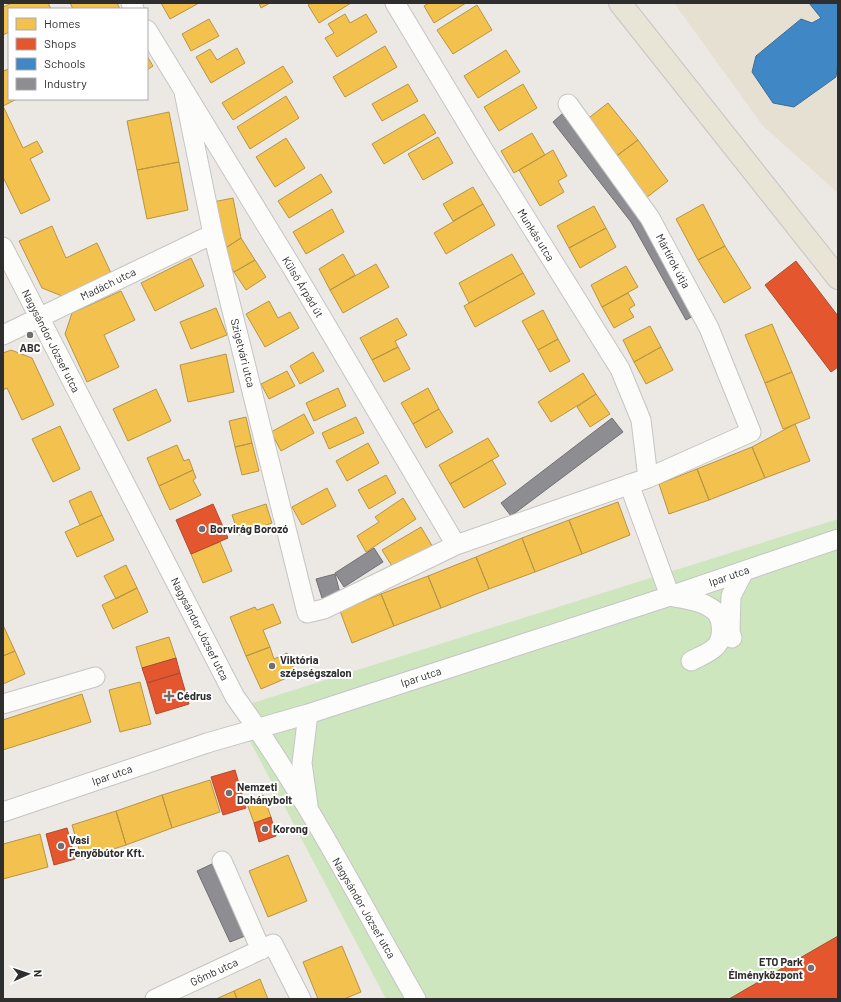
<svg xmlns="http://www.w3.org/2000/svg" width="841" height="1002" font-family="Barlow,sans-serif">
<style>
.education{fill:#e6e0d3}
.green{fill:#cee6be}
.homes{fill:#f2c14e;stroke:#b79544}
.shops{fill:#e4572e;stroke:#ad4b2e}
.schools{fill:#3f88c5;stroke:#3a6d98}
.industry{fill:#8d8d92;stroke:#707074}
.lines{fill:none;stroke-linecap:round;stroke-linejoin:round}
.minor-casing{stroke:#c5c4c5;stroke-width:21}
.major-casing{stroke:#c6c5c4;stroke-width:24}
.minor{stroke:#fcfcfb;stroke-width:19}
.major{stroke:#e8e4d6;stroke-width:22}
.poi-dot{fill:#706f6e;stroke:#fff;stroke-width:1.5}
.labels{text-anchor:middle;stroke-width:4;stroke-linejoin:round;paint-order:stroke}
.street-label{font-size:11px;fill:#2e2e2e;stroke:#fff}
.poi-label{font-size:11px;font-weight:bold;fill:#2e2e2e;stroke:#fff;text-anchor:start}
</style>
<rect width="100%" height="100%" fill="#ece8e4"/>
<!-- education -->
<path class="education" d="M674,3H838V193L763,126Z"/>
<!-- green -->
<path class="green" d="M838,519V999H386L233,709Z"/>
<!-- homes -->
<path class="homes" d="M12,3H48L51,9H9V32L3,35V7Z
M70,3H117L120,9H73Z
M161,3H199L170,19Z
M259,3H270L261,8Z
M311,3H351L319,23L308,5Z
M429,3H466L434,23L424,6Z
M477,5L492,30L453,54L437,30Z
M345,14L350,23L366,14L377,32L337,57L325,38L334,33L328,24Z
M209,19L219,36L191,51L182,34Z
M385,46L397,67L345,97L333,77Z
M237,48L245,63L211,83L196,57L210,49L217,60Z
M506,50L520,72L478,98L464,76Z
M147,56L153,66L147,70Z
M283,66L293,82L233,120L222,103Z
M9,69V99H17L3,106V71Z
M408,84L418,101L382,121L372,104Z
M523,84L537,108L499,131L484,107Z
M286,96L299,118L250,149L237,127Z
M608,103L638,140L615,157L586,120Z
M3,106L23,148L37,141L43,152L30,159L50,200L21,214L3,177Z
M169,112L179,162L137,170L127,121Z
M424,114L436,133L384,164L372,144Z
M532,133L545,155L514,173L501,151Z
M438,137L453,163L423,180L408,154Z
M286,138L305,168L275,187L256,157Z
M638,140L668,181L646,198L615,157Z
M553,150L567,176L558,181L564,192L540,206L519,170Z
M179,162L188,210L147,219L137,170Z
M321,174L332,192L289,218L278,201Z
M473,187L483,204L453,221L443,204Z
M233,198L241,238L221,251L213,202Z
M483,204L495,225L446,254L434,233Z
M703,204L725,246L698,260L676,219Z
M594,206L606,228L569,248L557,226Z
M332,209L344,232L306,254L293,232Z
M52,226L66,258L97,243L111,273L62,296L42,288L19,241Z
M606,228L616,247L580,268L569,248Z
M241,238L255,260L234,272L221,251Z
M725,246L751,288L724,303L698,260Z
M343,254L355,275L330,290L319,269Z
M512,254L523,273L469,303L459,283Z
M191,258L204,286L155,311L141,283Z
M255,260L266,277L246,290L234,272Z
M376,264L389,287L343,313L330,290Z
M626,266L638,287L602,307L591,285Z
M523,273L535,294L475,327L464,306Z
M121,291L135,320L104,335L119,367L87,382L65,334L72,313Z
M628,293L635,305L629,309L634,317L614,328L602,307Z
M269,301L278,318L290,312L299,328L265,347L246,314Z
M216,308L227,335L191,349L180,322Z
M543,310L558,339L538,350L522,321Z
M397,318L407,335L395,341L398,347L372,360L360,338Z
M772,324L792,372L765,383L745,335Z
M650,326L661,347L634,362L623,340Z
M558,339L570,361L550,372L538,350Z
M398,347L410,369L384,382L372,360Z
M661,347L673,370L646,384L634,362Z
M11,350L32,358L54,405L22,420L7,388L3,390V353Z
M313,352L324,371L300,384L290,366Z
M226,354L234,392L188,402L180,365Z
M287,371L295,386L269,399L261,384Z
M792,372L810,418L783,429L765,383Z
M583,373L596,394L551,422L538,402Z
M338,388L346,406L314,421L306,403Z
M428,388L439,409L413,424L401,403Z
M156,389L171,421L128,441L113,409Z
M596,394L610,414L590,427L577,407Z
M439,409L453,432L426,448L413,424Z
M304,414L314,433L281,451L271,432Z
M246,417L252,443L235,447L229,421Z
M356,417L364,433L329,449L322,433Z
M795,424L810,461L765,478L752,447Z
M60,426L80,469L53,482L32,439Z
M488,438L499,456L450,484L439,465Z
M252,443L259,471L242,475L235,447Z
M368,443L379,463L347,481L336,461Z
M177,445L184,461L189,459L193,470L159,486L147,458Z
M752,447L765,478L709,500L697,469Z
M492,460L506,484L464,508L450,484Z
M697,469L709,500L669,514L659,484Z
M193,470L196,478L193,480L201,495L170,510L159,486Z
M386,475L396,493L369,509L358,490Z
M327,488L336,506L302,525L292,507Z
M91,491L102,515L80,525L69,501Z
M403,498L416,519L366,552L357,536L379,522L375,517Z
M618,502L630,535L582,554L569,520Z
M266,504L272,523L239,535L232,515Z
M102,515L114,540L77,557L65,532Z
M569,520L582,554L535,572L522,538Z
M421,527L434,549L395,571L382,550Z
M522,538L535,572L489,589L476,557Z
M220,542L232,571L203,583L191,554Z
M476,557L489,589L441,608L428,576Z
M126,565L137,588L116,599L104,576Z
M428,576L441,608L394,626L381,594Z
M137,588L148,612L113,629L102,605Z
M381,594L394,626L352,643L340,611Z
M273,604L281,623L263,630L270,647L246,656L230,617L255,607L257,610Z
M3,625L15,651L3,656Z
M169,637L176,658L142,668L136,647Z
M270,647L274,659L287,653L296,674L261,689L246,656Z
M15,651L25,674L3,684V656Z
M140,682L151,724L120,732L109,690Z
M82,694L91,722L3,750V720Z
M210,780L220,812L172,828L162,795Z
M162,795L172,828L126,845L116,811Z
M263,795L271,817L254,823L246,801Z
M116,811L126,845L82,859L72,825Z
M40,834L48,867L3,879V844Z
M288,855L307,901L268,917L249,871Z
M342,946L361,992L344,999H318L303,962Z
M260,979L268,999H237L234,991Z
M234,991L237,999H216Z"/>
<!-- shops -->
<path class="shops" d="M796,261L838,316V367L831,372L765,285Z
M213,504L228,538L191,554L176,520Z
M176,658L180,673L147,683L142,668Z
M180,673L189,704L156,714L147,683Z
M235,770L246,808L223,815L211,777Z
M271,817L276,836L259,842L254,823Z
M67,828L75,859L54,865L46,834Z
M838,936V999H729Z"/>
<!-- schools -->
<path class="schools" d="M809,3H838V63L836,77L794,107L773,103L752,72L756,56L801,19L812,23L821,18Z"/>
<!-- industry -->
<path class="industry" d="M562,114L640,216L695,315L686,320L631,222L553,122Z
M612,418L623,432L511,516L501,503Z
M374,548L383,562L344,587L335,573Z
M335,574L340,593L322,598L316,579Z
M212,864L245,936L230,942L197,871Z"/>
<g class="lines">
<!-- minor casing -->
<g class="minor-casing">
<path id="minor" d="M131,3L134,9
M395,3L484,151L620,369L641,420L648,478
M147,30L293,269L456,545
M184,92L213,234L307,613L324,609L456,545L648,478L751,432L709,328L650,218L568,104
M3,247L235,697C304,792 358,898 416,999
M3,335L213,234
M629,484L670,596
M670,596C682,599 699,600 709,607C716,610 720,617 721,624C724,649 710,651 691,661
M732,638L730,632L731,596L744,571
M3,704L95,677
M308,714L302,763L308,805
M3,812L207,743L308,714L670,596L838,539
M222,861L261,950
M155,999L273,944L301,999"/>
</g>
<!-- major casing -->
<g class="major-casing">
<path id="major" d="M620,3L838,278"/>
</g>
<!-- minor -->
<use href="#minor" class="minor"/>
<!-- major -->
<use href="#major" class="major"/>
</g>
<!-- markers -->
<g class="poi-dot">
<circle cx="30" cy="335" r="4"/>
<circle cx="202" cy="529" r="4"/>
<circle cx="272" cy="666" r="4"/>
<path d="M167 690h4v4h4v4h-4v4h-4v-4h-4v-4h4z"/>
<circle cx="229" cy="793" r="4"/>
<circle cx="265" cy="829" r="4"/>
<circle cx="61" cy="846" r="4"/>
<circle cx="811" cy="968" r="4"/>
</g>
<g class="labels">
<!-- street labels -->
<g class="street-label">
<text transform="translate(536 235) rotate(58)" y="4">Munkás utca</text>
<text transform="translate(673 261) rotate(62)" y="4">Mártírok útja</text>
<text transform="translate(108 284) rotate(-26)" y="4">Madách utca</text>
<text transform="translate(303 287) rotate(59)" y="4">Külső Árpád út</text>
<text transform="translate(51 341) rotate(63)" y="4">Nagysándor József utca</text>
<text transform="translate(243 353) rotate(76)" y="4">Szigetvári utca</text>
<text transform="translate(729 576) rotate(-19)" y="4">Ipar utca</text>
<text transform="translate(200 629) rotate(63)" y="4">Nagysándor József utca</text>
<text transform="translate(421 677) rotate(-18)" y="4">Ipar utca</text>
<text transform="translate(112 775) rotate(-19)" y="4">Ipar utca</text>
<text transform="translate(364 908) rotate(60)" y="4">Nagysándor József utca</text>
<text transform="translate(214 972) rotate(-25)" y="4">Gömb utca</text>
</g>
<!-- poi labels -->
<g class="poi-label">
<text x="30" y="352" text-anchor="middle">ABC</text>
<text x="210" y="533">Borvirág Borozó</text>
<text x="280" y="664">Viktória<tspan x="280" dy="13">szépségszalon</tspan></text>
<text x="177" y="700">Cédrus</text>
<text x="237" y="791">Nemzeti<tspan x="237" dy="13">Dohánybolt</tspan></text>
<text x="273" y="833">Korong</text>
<text x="69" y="844">Vasi<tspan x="69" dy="13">Fenyőbútor Kft.</tspan></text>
<text x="803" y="966" text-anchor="end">ETO Park<tspan x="803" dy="13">Élményközpont</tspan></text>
</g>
</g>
<!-- border -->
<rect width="841" height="1002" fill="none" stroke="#2e2e2e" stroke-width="8"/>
<!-- legend -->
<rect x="8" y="8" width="140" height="92" fill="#ffffff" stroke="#ababab"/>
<rect x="16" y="18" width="20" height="12" fill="#f2c14e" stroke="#ababab"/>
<text x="44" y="28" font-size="12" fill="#2e2e2e">Homes</text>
<rect x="16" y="38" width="20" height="12" fill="#e4572e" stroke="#ababab"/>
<text x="44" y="48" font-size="12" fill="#2e2e2e">Shops</text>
<rect x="16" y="58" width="20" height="12" fill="#3f88c5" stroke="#ababab"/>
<text x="44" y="68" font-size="12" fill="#2e2e2e">Schools</text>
<rect x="16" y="78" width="20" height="12" fill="#8d8d92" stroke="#ababab"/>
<text x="44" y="88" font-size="12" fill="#2e2e2e">Industry</text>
<!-- north arrow -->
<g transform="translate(28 974) rotate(87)" stroke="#ffffff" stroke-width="3" paint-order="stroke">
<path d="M0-3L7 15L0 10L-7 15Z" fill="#2e2e2e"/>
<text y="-6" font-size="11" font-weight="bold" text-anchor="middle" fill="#2e2e2e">N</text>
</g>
</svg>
